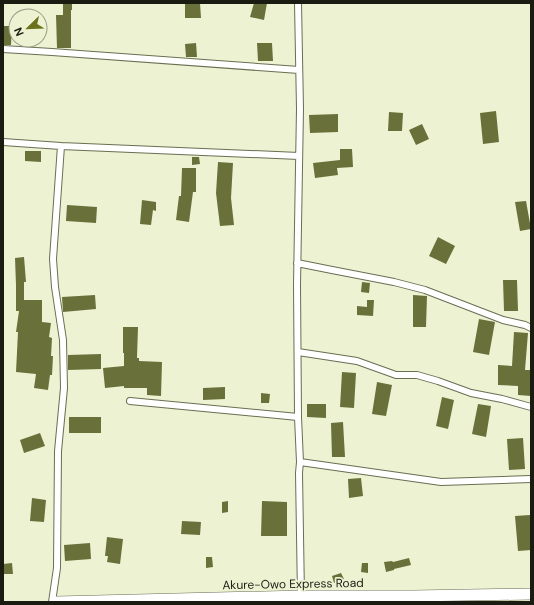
<svg xmlns="http://www.w3.org/2000/svg" width="534" height="605" font-family="'DM Sans',sans-serif">
<style>
.building{fill:#697039}
.lines{fill:none;stroke-linecap:round;stroke-linejoin:round}
.minor-casing{stroke:#6a6e52;stroke-width:8}
.trunk-casing{stroke:#6a6e52;stroke-width:12}
.minor{stroke:#fff;stroke-width:6}
.trunk{stroke:#fff;stroke-width:11}
.labels{text-anchor:middle;stroke-width:3.5;stroke-linejoin:round;paint-order:stroke}
.street-label{font-size:12px;fill:#1a1c11;stroke:#edf2d3}
</style>
<rect width="100%" height="100%" fill="#edf2d3"/>
<!-- building -->
<path class="building" d="M63,3H72V10H71V48H57L56,15H63Z
M185,3H200L201,18H185Z
M254,3H267L264,20L250,17Z
M3,26H12L11,45H3Z
M196,43L197,57H186L185,44Z
M257,43H272L273,61H258Z
M496,111L499,142L483,144L480,113Z
M389,112L403,113L402,131H388Z
M338,114V132L310,133L309,115Z
M422,124L429,139L416,145L409,130Z
M340,149H352L353,167L337,168L338,175L315,178L313,163L340,160Z
M25,151H41V162L25,161Z
M192,157H199L200,164L192,165Z
M218,162L233,163L231,198L234,225L220,226L216,193Z
M182,168H196V192H193L189,222L176,220L179,196H181Z
M142,200L156,202V211L153,210L151,225L140,224Z
M526,201L531,229L520,231L515,202Z
M67,205L97,207L96,223L66,221Z
M438,237L455,246L446,264L429,256Z
M24,257L26,282H24V300H42V322L51,323L49,337L52,338L51,356H53L52,375H50L48,390L34,388L36,374L16,372L18,332H16L19,311H16V285L15,258Z
M503,280H517L518,311H504Z
M362,282L370,283L369,293L361,292Z
M95,295L96,309L63,312L62,297Z
M413,295L427,296L426,327H413Z
M367,300H374L373,316L357,315V306L367,307Z
M479,319L495,322L489,355L473,352Z
M123,327H138L137,358H139V361L162,362L161,396L147,395V388H124V386L105,388L103,368L124,366V353H123Z
M514,332L528,333L525,370H531V396L518,395V386L498,385V365L512,366Z
M101,354V369L68,370V355Z
M342,372L356,373L354,408L340,407Z
M377,382L392,385L386,416L372,414Z
M225,387V399L203,400V388Z
M261,393L270,394L269,403H261Z
M442,397L454,400L448,429L436,426Z
M307,404H326V418L307,417Z
M478,404L491,406L486,437L472,434Z
M69,417H101V433H69Z
M343,422L345,457H332L331,423Z
M40,433L45,446L24,453L20,440Z
M523,438L525,469L509,470L507,439Z
M361,478L363,496L349,498L348,479Z
M32,498L46,500L44,522L30,521Z
M228,501V512L222,513V502Z
M262,501L287,502V536H261Z
M530,515L531,550L518,551L515,516Z
M182,521L201,522L200,535L181,534Z
M107,537L123,539L120,564L107,562L108,556H105Z
M90,543L91,559L65,561L64,545Z
M206,557H212L213,567L206,568Z
M409,558L411,565L394,569V570L386,572L384,562L392,561L393,562Z
M12,563L13,574H3V564Z
M362,563H368V573L361,572Z
M341,573L344,579L334,583L332,576Z"/>
<g class="lines">
<!-- minor casing -->
<g class="minor-casing">
<path id="minor" d="M298,3L300,109L297,285L298,417L300,462
M3,49L52,52L299,70
M3,142L61,146L299,156
M297,263L332,270L394,282L425,290L503,320L525,325L531,328
M298,352L357,361L396,375H417L438,381L471,393L502,399L531,407
M130,401L298,417
M301,596L299,473L300,462L441,482L531,479
M52,602L57,568L58,451L64,388L63,340L55,287L53,259L61,146"/>
</g>
<!-- trunk casing -->
<g class="trunk-casing">
<path id="trunk" d="M56,602L301,596H413L531,594"/>
</g>
<!-- minor -->
<use href="#minor" class="minor"/>
<!-- trunk -->
<use href="#trunk" class="trunk"/>
</g>
<g class="labels">
<!-- street labels -->
<g class="street-label">
<text transform="translate(293 584) rotate(-1)" y="4">Akure-Owo Express Road</text>
</g>
</g>
<!-- border -->
<rect width="534" height="605" fill="none" stroke="#1a1c11" stroke-width="8"/>
<!-- north arrow -->
<g transform="translate(28 28) rotate(247)"><circle r="19" fill="#edf2d3" stroke="#999c85"/>
<path d="M0-3L7 15L0 10L-7 15Z" fill="#6a721a"/>
<text y="-6" font-size="11" font-weight="bold" text-anchor="middle" fill="#1a1c11">N</text>
</g>
</svg>
